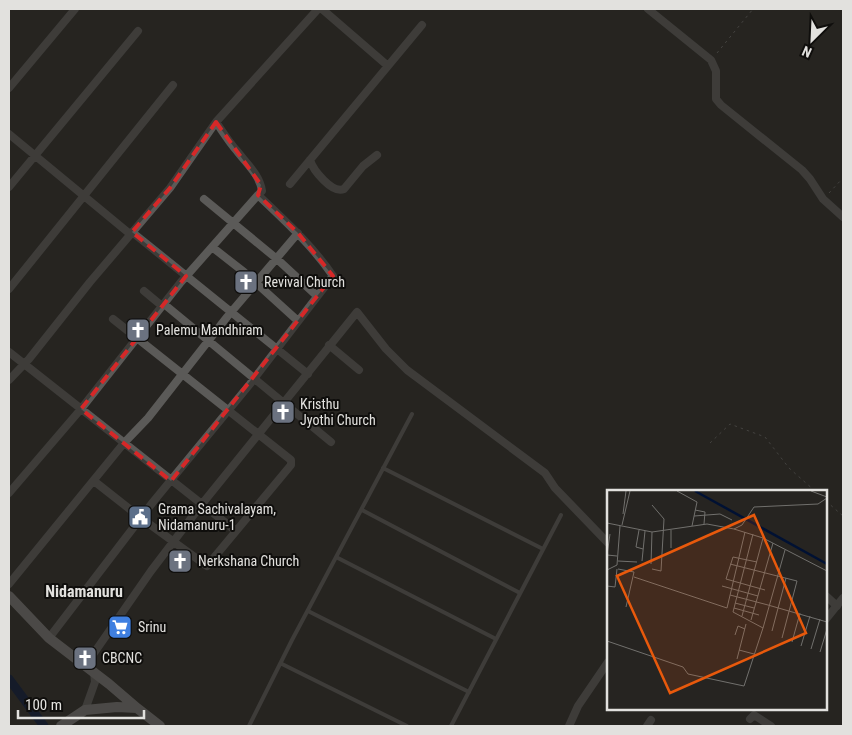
<svg xmlns="http://www.w3.org/2000/svg" width="852" height="735" font-family="'Roboto Condensed',sans-serif">
<style>
.lines{fill:none;stroke-linecap:round;stroke-linejoin:round}
.canal{stroke:#013;stroke-width:9}
.path{stroke:#676663;stroke-width:1;stroke-dasharray:2.5 4;stroke-linecap:butt}
.lane{stroke:#5b5a58;stroke-width:4}
.street{stroke:#5b5a58;stroke-width:8}
.secondary{stroke:#797775;stroke-width:10}
.marked{fill:none;stroke:#d62828;stroke-width:4;stroke-dasharray:10 6;stroke-linejoin:round}
.labels{text-anchor:middle;stroke-width:4;stroke-linejoin:round;paint-order:stroke}
.poi-label{font-size:14px;fill:#e2e1de;stroke:#0f0e0c;text-anchor:start}
.quarter-label{font-size:16px;font-weight:bold;fill:#e2e1de;stroke:#0f0e0c}
.inset-river{fill:none;stroke:#013;stroke-width:2.5}
.inset-road{fill:none;stroke:#71706d;stroke-width:1}
.view{fill:#e8590c;fill-opacity:0.15;stroke:#e8590c;stroke-width:2.5}
.inset-edge{fill:none;stroke:#e2e1de;stroke-width:2.5}
</style>
<rect width="100%" height="100%" fill="#262421"/>
<g class="lines">
<!-- canal -->
<path class="canal" d="M9,679L44,726"/>
<!-- path -->
<path class="path" d="M717,53L753,9
M829,193L843,178
M710,443L730,424L765,437L789,468L815,491
M826,501L843,516"/>
<!-- lane -->
<path class="lane" d="M383,468L543,549
M362,510L520,593
M336,557L496,639
M308,611L469,692
M282,664L407,726
M249,726L292,640L412,414
M451,726L561,515"/>
<!-- street -->
<path class="street" d="M322,9L388,66
M648,9L711,60L716,71V99L721,105L802,170L810,179L823,199L843,217
M9,88L75,9
M216,122L318,9
M9,134L130,234
M310,160C313,170 332,194 344,189L363,166L377,155
M290,184L422,25
M9,187L138,31
M204,199L277,259L317,296
M132,232L308,374
M212,247L244,272L298,321
M9,289L173,85
M144,291L162,306
M164,304L331,442
M329,345L359,370
M9,352L236,531
M9,380L29,359L90,282L170,188L216,122C223,132 229,142 237,151C246,163 260,175 262,191L258,195C285,221 312,245 333,276L250,384L153,502L49,638
M94,481L141,518L207,566L291,465V460L113,319
M9,493L81,409L181,282L258,195
M9,584L124,443L148,418L227,317L298,233
M826,596L837,606
M826,619L843,598
M85,666L151,571L202,504L357,312L386,349L407,370L545,473L555,488L608,543
M85,710L95,682L94,672
M750,719L754,715L771,726
M569,726L578,706L608,662
M647,726L651,720"/>
<!-- secondary -->
<path class="secondary" d="M9,596L49,638L109,684L137,708
M61,726L85,710L117,707L137,708L160,726"/>
</g>
<!-- marked area -->
<path d="M0 0H852V735H0ZM216,122L261,185L258,195L298,233L333,276L171,481L81,409L186,276L132,232L170,188Z" fill="#262421" fill-opacity=".55" fill-rule="evenodd"/>
<path class="marked" d="M216,122L261,185L258,195L298,233L333,276L171,481L81,409L186,276L132,232L170,188Z"/>
<!-- icons -->
<defs>
<g id="church-square" transform="scale(1.25)"><rect x="-9" y="-9" width="18" height="18" rx="4" fill="#6b7280" stroke="#0f0e0c"/><path d="M-1.2-6h2.4v3.5h3.3v2.4h-3.3V6h-2.4V-.1h-3.3v-2.4h3.3Z" fill="#fff"/></g>
<g id="civic-square" transform="scale(1.25)"><rect x="-9" y="-9" width="18" height="18" rx="4" fill="#5c6f8a" stroke="#0f0e0c"/><path d="M-.6-6.5H3V-4.5H.6V-3L4-1V1h2V6H-6V1h2V-1L-.6-3ZM-1.2 2.5V6h2.4V2.5Z" fill="#fff"/></g>
<g id="supermarket-square" transform="scale(1.25)"><rect x="-9" y="-9" width="18" height="18" rx="4" fill="#3f7fe0" stroke="#0f0e0c"/><path d="M-6-5.5h2.5l.6 2H6L4.5 2H-2.5L-4.4-4H-6ZM-1.5 3.2a1.3 1.3 0 1 0 .1 0ZM3 3.2a1.3 1.3 0 1 0 .1 0Z" fill="#fff"/></g>
</defs>
<g fill-rule="evenodd">
<use href="#church-square" x="246" y="282"/>
<use href="#church-square" x="138" y="330"/>
<use href="#church-square" x="283" y="412"/>
<use href="#civic-square" x="140" y="517"/>
<use href="#church-square" x="180" y="561"/>
<use href="#supermarket-square" x="120" y="627"/>
<use href="#church-square" x="85" y="658"/>
</g>
<g class="labels">
<!-- poi labels -->
<g class="poi-label">
<text x="264" y="287">Revival Church</text>
<text x="156" y="335">Palemu Mandhiram</text>
<text x="300" y="409">Kristhu<tspan x="300" dy="16">Jyothi Church</tspan></text>
<text x="158" y="514">Grama Sachivalayam,<tspan x="158" dy="16">Nidamanuru-1</tspan></text>
<text x="198" y="566">Nerkshana Church</text>
<text x="138" y="632">Srinu</text>
<text x="102" y="663">CBCNC</text>
</g>
<!-- quarter labels -->
<g class="quarter-label">
<text x="84" y="597">Nidamanuru</text>
</g>
</g>
<!-- overview -->
<g transform="translate(607 490)">
<rect width="220" height="220" fill="#262421"/>
<path class="inset-river" d="M88,1L220,74"/>
<path class="inset-road" d="M70,1L90,12L85,36M204,1L220,7M45,15L57,29L54,81L45,79M88,20L98,22L97,34M16,24L19,1M87,26L113,24L125,30M0,33L45,42L100,34L127,39L135,35L147,17L211,14L220,8M15,35L23,1M127,39L156,48L220,81M32,40L29,57L36,59M64,40V58M3,44L0,65L10,66M146,44L126,122L156,138L178,60M11,71L30,72M35,71L38,41M150,72L126,67L119,89L158,100M44,74L45,42M123,74L190,91L175,148M11,79L27,82M0,80L10,75L13,36M27,87L120,118L138,42M0,96L8,97L10,79M115,96L151,106M123,105L161,115M128,113L147,118M161,115L220,132M19,117L27,82M127,118L152,125M135,126L156,48M144,130L166,53M165,141L179,88M128,145L131,136L138,139M0,151L76,177L81,184L137,196L156,138M185,152L193,123M194,156L203,126M204,159L213,129M132,160L147,164M213,162L220,139M130,169L139,134"/>
<path class="view" d="M147,25L199,143L63,203L10,86Z"/>
<rect width="220" height="220" class="inset-edge"/>
</g>
<!-- border -->
<rect width="852" height="735" fill="none" stroke="#e2e1de" stroke-width="20"/>
<!-- north arrow -->
<g transform="translate(812 40) rotate(204)" stroke="#0f0e0c" stroke-width="4" paint-order="stroke">
<path d="M0-4L9 19L0 12L-9 19Z" fill="#e2e1de"/>
<text y="-8" font-size="14" font-weight="bold" text-anchor="middle" fill="#e2e1de">N</text>
</g>
<!-- scale -->
<path d="M18 710v8h126v-8" fill="none" stroke="#e2e1de" stroke-width="2.5"/>
<text x="25" y="710" font-size="15" fill="#e2e1de" stroke="#0f0e0c" stroke-width="4" paint-order="stroke">100 m</text>
</svg>
